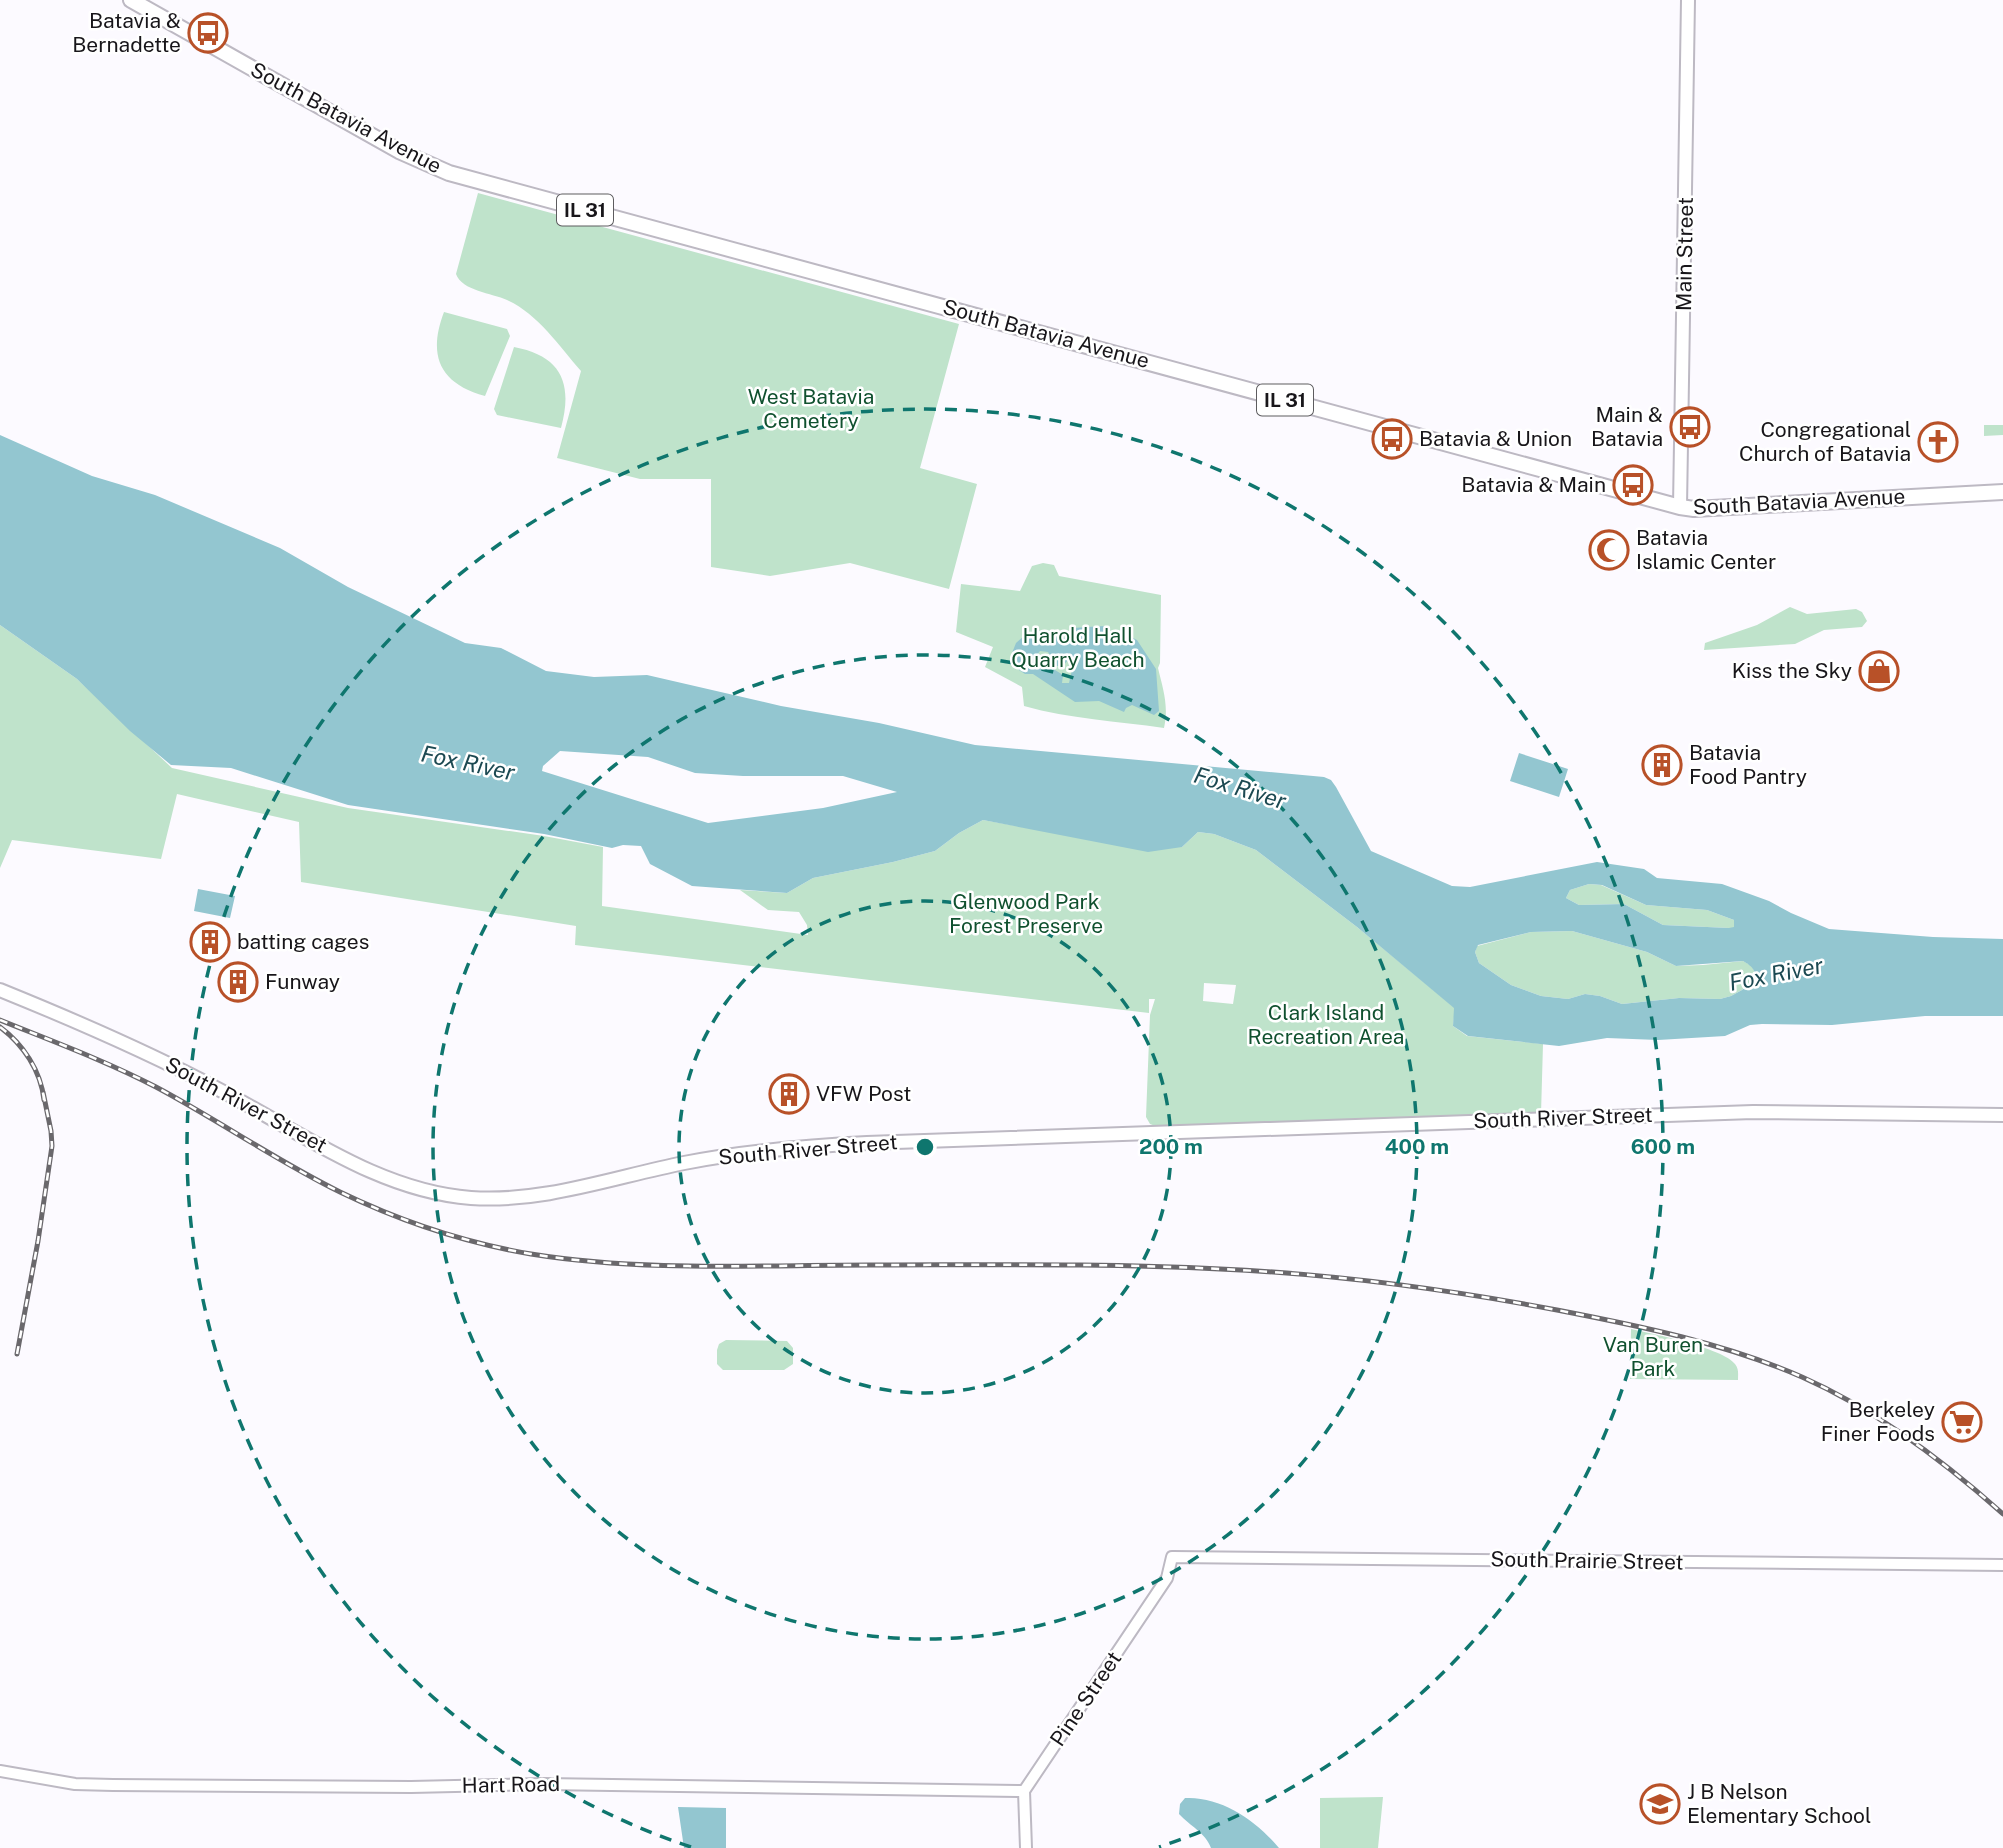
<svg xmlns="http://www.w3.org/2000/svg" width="2003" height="1848" font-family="'Public Sans',sans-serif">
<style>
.green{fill:#bfe3cb;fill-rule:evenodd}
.water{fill:#93c6d0;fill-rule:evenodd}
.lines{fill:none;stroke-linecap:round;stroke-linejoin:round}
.tertiary-casing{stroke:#bdb9c3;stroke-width:14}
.secondary-casing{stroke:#bdb9c3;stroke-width:16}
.primary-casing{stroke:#bdb9c3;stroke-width:18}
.tertiary{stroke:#fff;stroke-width:10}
.secondary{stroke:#fff;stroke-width:12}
.primary{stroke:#fff;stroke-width:14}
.rail-casing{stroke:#6a686c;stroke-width:5}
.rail{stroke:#fff;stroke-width:2.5;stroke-dasharray:8;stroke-linecap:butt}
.ring{fill:none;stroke:#0f766e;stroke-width:3.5;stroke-dasharray:12 9}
.labels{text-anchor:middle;stroke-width:5;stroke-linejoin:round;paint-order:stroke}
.shield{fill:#fff;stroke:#5d5c5f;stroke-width:2}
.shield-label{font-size:19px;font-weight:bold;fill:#18161a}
.poi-label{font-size:21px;fill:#18161a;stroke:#fff;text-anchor:start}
.street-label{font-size:21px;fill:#18161a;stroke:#fff}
.park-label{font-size:21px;fill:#10512f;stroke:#fff}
.water-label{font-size:23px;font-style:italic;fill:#1c4952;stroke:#fff}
.centre{fill:#0f766e;stroke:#fff;stroke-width:3.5}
.ring-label{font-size:21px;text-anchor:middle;font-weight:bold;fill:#0f766e;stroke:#fff;stroke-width:5;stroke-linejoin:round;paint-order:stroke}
</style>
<rect width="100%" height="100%" fill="#fcfaff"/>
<!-- green -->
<path class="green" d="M478,193L959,324L920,468L977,484L949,589L850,563L770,576L711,567V479H640L557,458L581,371C559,346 538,314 507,300C492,293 462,291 456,274Z
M444,312L507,329L510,336L485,396C438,383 428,354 444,312Z
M514,347C562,356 573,384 561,428L497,415L494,409Z
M1984,425H2003V435L1984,436Z
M1043,563L1054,565L1059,576L1161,595L1160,663L1158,668C1163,689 1169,706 1164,728C1117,721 1070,719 1024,706L1022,687L985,667L993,647L956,632L961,584L1020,591L1032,566Z
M1790,607L1807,614L1856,609L1862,612L1867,621L1862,627L1824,630L1795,644L1704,650L1705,643L1757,625Z
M0,625L77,679L172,768L348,808L544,836L603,847L602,906L808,935L807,925L799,912L768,910L740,890L787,893L813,878L893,862L935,851L959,833L983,820L1039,830L1182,847L1198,832L1214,834L1256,850L1357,927L1455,1008L1453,1026L1467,1036L1543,1044L1541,1114L1158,1127L1150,1124L1146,1117L1150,1015L1155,999H1149V1013L575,945L576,926L301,882L299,822L177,794L161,859L12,840L0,868ZM1204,983L1236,985L1233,1004L1203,1001Z
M1589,884L1601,885L1646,905L1707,910L1734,920V928H1729L1663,925L1624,904L1579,905L1566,898L1570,890Z
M1572,931L1647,952L1676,966L1703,965L1743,961L1752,966L1755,973V978L1742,990L1731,996L1720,999L1679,998L1622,1004L1600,996L1585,994L1568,999L1541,996L1511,985L1479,963L1475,952L1477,946L1531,932Z
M1631,1329C1653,1334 1723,1348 1735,1364C1739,1369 1738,1374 1738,1380L1630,1379Z
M726,1340L787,1341L793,1348V1364L784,1370H723L717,1364V1350L719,1344Z
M1383,1797L1378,1848H1320V1798Z"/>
<!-- water -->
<path class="water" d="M0,435L92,476L155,495L280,548L348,587L465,643L501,648L546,671L594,677L647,675L781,706L879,723L975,745L1324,777L1331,780L1336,787L1371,851L1452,886L1470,887L1597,862L1644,869L1657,878L1722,884L1769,901L1791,913L1829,929L1933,937L2003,939V1016H1925L1832,1025L1762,1024L1750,1025L1725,1036L1658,1040L1607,1038L1559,1046L1468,1036L1453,1026L1454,1008L1357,927L1256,850L1214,834L1198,832L1182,847L1148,852L983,820L959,833L935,851L893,862L813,878L787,893L692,886L650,864L641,846L623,845L612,848L544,834L348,805L231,768L171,765L130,731L77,679L0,625ZM560,751L648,757L695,773L743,776H843L897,792L823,808L708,823L542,771L543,766ZM1589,884L1602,885L1646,905L1707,910L1734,920V927L1729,928L1663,925L1624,904L1579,905L1566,898L1570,890ZM1572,931L1647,952L1676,966L1743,961C1750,965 1756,969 1755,978L1742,990L1731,996L1720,999L1679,998L1622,1004L1600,996L1585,994L1568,999L1541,996L1511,985L1479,963L1475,952L1478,945L1531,932Z
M1104,626L1107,633L1129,636L1137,640L1156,669L1159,711L1154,715L1132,705L1126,708L1124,712L1099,701L1075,702L1033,674H1025L1019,670L1012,653L1016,643L1025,635L1067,638L1072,628ZM1040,651L1048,652L1057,666H1063L1068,660L1074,661L1069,683H1062L1063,675L1047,665L1037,666L1036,656Z
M1519,753L1568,769L1559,797L1510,781Z
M198,889L235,896L230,918L194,911Z
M1185,1798C1221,1796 1257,1821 1279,1848H1211C1205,1832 1191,1827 1179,1814L1180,1804Z
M678,1807L726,1808V1848H684Z"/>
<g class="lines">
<!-- tertiary casing -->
<g class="tertiary-casing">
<path id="tertiary" d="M0,1771L75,1784L113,1785L411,1787L544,1784L1024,1791
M1026,1848L1024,1791L1167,1578L1172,1557L2003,1565"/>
</g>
<!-- secondary casing -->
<g class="secondary-casing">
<path id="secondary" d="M1680,507L1688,0
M0,990C74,1020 146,1051 216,1088C298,1130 377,1191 471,1198C543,1203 614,1177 684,1163C745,1151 806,1146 867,1143L1753,1112L2003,1115"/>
</g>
<!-- primary casing -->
<g class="primary-casing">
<path id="primary" d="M131,0L399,151L449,173L1680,507L1694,509L2003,492"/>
</g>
<!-- tertiary -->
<use href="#tertiary" class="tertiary"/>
<!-- secondary -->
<use href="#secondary" class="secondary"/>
<!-- primary -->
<use href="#primary" class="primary"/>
<!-- rail casing -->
<g class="rail-casing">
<path id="rail" d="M0,1020C52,1041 106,1061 156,1087C218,1120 277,1161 340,1192C400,1221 466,1243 531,1254C643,1272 758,1265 870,1265C987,1265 1104,1263 1220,1269C1333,1274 1446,1289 1557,1310C1640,1326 1724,1343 1802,1377C1874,1409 1945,1462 2003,1514
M0,1027C23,1044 41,1071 44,1100
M17,1354L38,1241L52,1146L51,1131L43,1092"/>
</g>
<!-- rail -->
<use href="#rail" class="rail"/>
</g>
<!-- distance rings -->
<g class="ring">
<circle cx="925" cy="1147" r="246"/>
<circle cx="925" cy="1147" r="492"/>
<path d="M691 1847A738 738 0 1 1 1159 1847"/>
</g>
<!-- icons -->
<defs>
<g id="bus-ring" transform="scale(2.0125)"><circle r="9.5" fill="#fff" stroke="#b85128" stroke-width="1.5"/><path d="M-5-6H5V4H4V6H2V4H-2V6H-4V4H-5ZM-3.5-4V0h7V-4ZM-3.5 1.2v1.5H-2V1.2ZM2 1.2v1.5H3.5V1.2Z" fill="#b85128"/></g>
<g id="church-ring" transform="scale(2.0125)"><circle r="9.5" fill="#fff" stroke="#b85128" stroke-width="1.5"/><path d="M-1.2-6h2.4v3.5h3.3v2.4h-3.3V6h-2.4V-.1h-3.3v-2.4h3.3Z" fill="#b85128"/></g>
<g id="mosque-ring" transform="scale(2.0125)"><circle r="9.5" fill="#fff" stroke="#b85128" stroke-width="1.5"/><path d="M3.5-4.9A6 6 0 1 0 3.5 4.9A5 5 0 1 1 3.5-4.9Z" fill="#b85128"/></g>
<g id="shop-ring" transform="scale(2.0125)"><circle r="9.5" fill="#fff" stroke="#b85128" stroke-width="1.5"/><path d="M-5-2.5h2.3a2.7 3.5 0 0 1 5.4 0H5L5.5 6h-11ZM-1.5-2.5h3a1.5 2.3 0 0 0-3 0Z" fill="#b85128"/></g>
<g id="building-ring" transform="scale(2.0125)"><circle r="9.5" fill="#fff" stroke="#b85128" stroke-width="1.5"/><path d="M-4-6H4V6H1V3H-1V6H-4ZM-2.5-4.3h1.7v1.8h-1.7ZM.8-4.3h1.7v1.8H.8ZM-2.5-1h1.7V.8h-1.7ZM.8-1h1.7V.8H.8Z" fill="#b85128"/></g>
<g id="supermarket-ring" transform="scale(2.0125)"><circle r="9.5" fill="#fff" stroke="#b85128" stroke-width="1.5"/><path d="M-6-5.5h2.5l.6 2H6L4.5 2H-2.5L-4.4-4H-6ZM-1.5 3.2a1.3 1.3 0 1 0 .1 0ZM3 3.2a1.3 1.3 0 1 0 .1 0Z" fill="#b85128"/></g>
<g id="school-ring" transform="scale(2.0125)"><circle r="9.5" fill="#fff" stroke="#b85128" stroke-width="1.5"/><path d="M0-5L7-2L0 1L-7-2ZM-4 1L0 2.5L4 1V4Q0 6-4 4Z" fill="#b85128"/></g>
</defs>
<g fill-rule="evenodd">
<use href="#bus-ring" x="208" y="33"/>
<use href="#bus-ring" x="1690" y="427"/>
<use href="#bus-ring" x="1392" y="439"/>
<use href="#church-ring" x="1938" y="442"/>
<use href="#bus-ring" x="1633" y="485"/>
<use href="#mosque-ring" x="1609" y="550"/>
<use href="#shop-ring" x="1879" y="671"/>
<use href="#building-ring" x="1662" y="765"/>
<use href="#building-ring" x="210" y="942"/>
<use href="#building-ring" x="238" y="982"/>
<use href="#building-ring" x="789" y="1094"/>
<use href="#supermarket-ring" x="1962" y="1422"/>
<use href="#school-ring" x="1660" y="1804"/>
</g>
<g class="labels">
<!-- shield labels -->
<g class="shield">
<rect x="557" y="194.5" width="56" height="31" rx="5"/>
<rect x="1257" y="384.5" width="56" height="31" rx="5"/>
</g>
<g class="shield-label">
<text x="585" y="217">IL 31</text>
<text x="1285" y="407">IL 31</text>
</g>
<!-- poi labels -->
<g class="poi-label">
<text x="181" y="28" text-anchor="end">Batavia &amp;<tspan x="181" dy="24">Bernadette</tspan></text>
<text x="1663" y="422" text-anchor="end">Main &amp;<tspan x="1663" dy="24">Batavia</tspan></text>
<text x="1911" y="437" text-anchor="end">Congregational<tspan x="1911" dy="24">Church of Batavia</tspan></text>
<text x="1419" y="446">Batavia &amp; Union</text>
<text x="1606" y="492" text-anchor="end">Batavia &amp; Main</text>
<text x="1636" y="545">Batavia<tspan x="1636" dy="24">Islamic Center</tspan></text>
<text x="1852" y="678" text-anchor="end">Kiss the Sky</text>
<text x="1689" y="760">Batavia<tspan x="1689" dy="24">Food Pantry</tspan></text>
<text x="237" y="949">batting cages</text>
<text x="265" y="989">Funway</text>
<text x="816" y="1101">VFW Post</text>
<text x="1935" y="1417" text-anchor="end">Berkeley<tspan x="1935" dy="24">Finer Foods</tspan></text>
<text x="1687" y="1799">J B Nelson<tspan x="1687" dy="24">Elementary School</tspan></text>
</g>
<!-- street labels -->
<g class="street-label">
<text transform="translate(346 118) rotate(28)" y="7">South Batavia Avenue</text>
<text transform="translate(1685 254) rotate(-89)" y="7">Main Street</text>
<text transform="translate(1046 334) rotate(15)" y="7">South Batavia Avenue</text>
<text transform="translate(1799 502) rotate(-3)" y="7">South Batavia Avenue</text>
<text transform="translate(246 1105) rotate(28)" y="7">South River Street</text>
<text transform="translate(1563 1118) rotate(-2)" y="7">South River Street</text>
<text transform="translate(808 1150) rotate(-5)" y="7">South River Street</text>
<text transform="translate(1587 1561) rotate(1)" y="7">South Prairie Street</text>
<text transform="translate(1086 1699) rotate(-56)" y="7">Pine Street</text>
<text transform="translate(511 1785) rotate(-1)" y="7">Hart Road</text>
</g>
<!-- park labels -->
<g class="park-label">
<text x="811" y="404">West Batavia<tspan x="811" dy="24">Cemetery</tspan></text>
<text x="1078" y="643">Harold Hall<tspan x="1078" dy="24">Quarry Beach</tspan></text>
<text x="1026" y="909">Glenwood Park<tspan x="1026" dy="24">Forest Preserve</tspan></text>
<text x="1326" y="1020">Clark Island<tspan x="1326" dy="24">Recreation Area</tspan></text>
<text x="1653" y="1352">Van Buren<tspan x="1653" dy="24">Park</tspan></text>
</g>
<!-- water labels -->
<g class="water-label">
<text transform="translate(468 763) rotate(12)" y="8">Fox River</text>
<text transform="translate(1240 788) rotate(17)" y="8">Fox River</text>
<text transform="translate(1776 974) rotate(-11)" y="8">Fox River</text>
</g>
</g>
<circle cx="925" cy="1147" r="10" class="centre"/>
<g class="ring-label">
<text x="1171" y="1154">200 m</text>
<text x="1417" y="1154">400 m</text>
<text x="1663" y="1154">600 m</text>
</g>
</svg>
